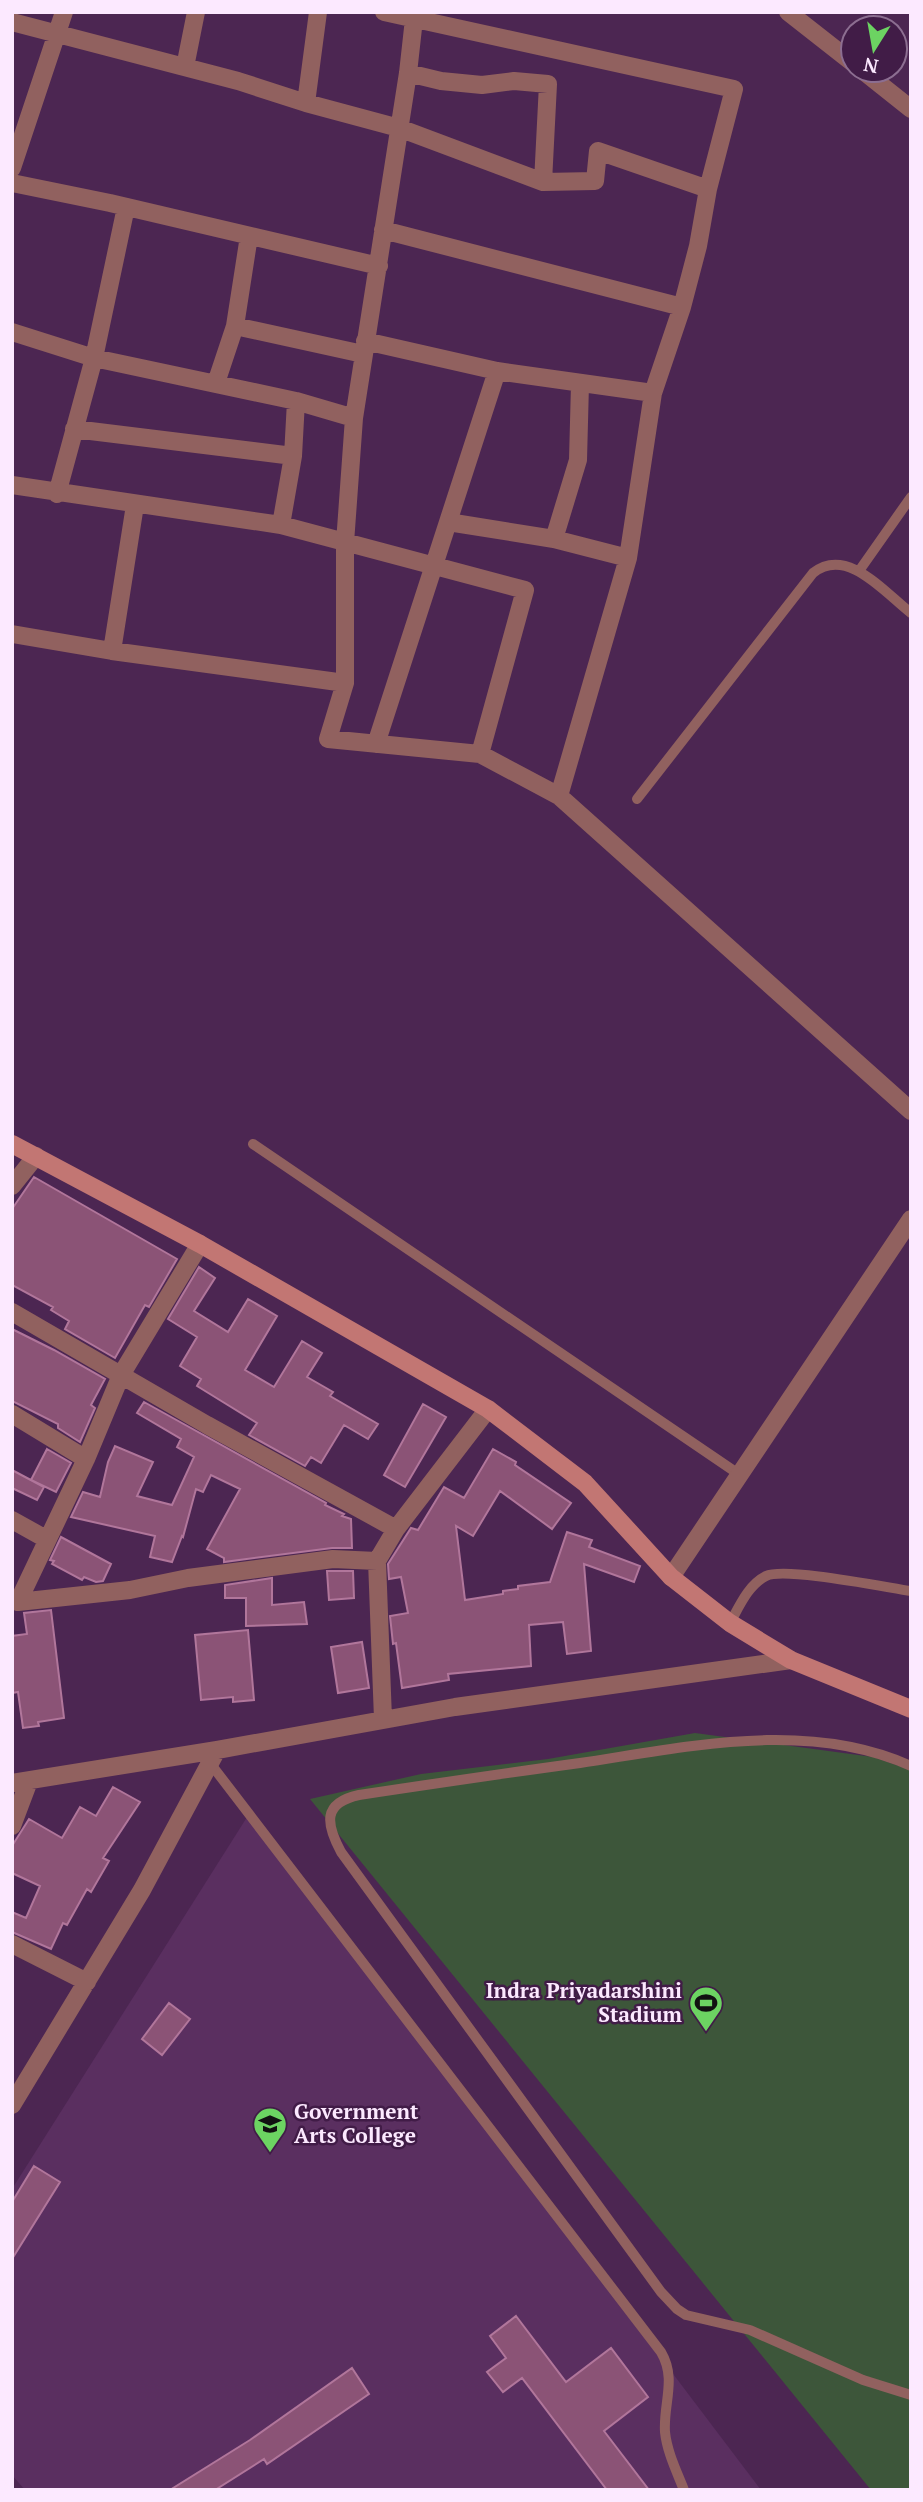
<svg xmlns="http://www.w3.org/2000/svg" width="923" height="2502" font-family="'PT Serif',serif">
<style>
.built{fill:#5a2f60}
.green{fill:#3d563a}
.building{fill:#8b5376;stroke:#b1769b;stroke-width:2}
.lines{fill:none;stroke-linecap:round;stroke-linejoin:round}
.lane{stroke:#91615f;stroke-width:10}
.street{stroke:#91615f;stroke-width:18}
.secondary{stroke:#c27673;stroke-width:18}
.labels{text-anchor:middle;stroke-width:5;stroke-linejoin:round;paint-order:stroke}
.poi-label{font-size:21px;font-weight:bold;fill:#fce9ff;stroke:#411c47;text-anchor:end}
</style>
<rect width="100%" height="100%" fill="#4c2652"/>
<!-- built -->
<path class="built" d="M249,1814L761,2490H25L12,2475V2189Z"/>
<!-- green -->
<path class="green" d="M695,1733L873,1757L911,1770V2490H871L310,1799L421,1774L548,1759Z"/>
<!-- building -->
<path class="building" d="M34,1177L177,1259L149,1307L145,1305L115,1358L65,1329L69,1321L51,1310L53,1307L12,1285V1209Z
M199,1267L215,1278L194,1311L228,1332L248,1299L277,1316L245,1370L274,1387L302,1341L322,1353L307,1377L333,1392L330,1396L378,1424L368,1439L344,1425L321,1463L311,1457L305,1466L249,1435L257,1423L197,1386L201,1379L180,1366L197,1337L168,1319Z
M12,1329L54,1350L105,1379L91,1405L95,1408L80,1442L58,1428V1424L12,1401Z
M144,1402L326,1503L325,1505L344,1514L342,1516L351,1519L352,1548H332L224,1562V1558L207,1549L240,1489L211,1475L203,1492L196,1489L183,1537L182,1536L172,1562L150,1557L155,1536L71,1517L83,1492L100,1497L108,1462L115,1446L153,1462L137,1496L172,1505L194,1457L177,1447L181,1439L137,1413Z
M423,1404L446,1417L405,1487L384,1475Z
M47,1449L71,1463L56,1492L31,1480Z
M493,1449L516,1462L515,1465L571,1503L552,1529L500,1491L473,1536L456,1526L465,1600L503,1594V1591L518,1589V1586L550,1582L567,1532L592,1540L589,1547L640,1566L634,1582L584,1564L591,1651L567,1654L563,1622L529,1625L531,1666L448,1674L449,1680L402,1688L396,1643L393,1644L390,1616L408,1613L401,1577L389,1579L388,1564L411,1528L418,1530L444,1487L464,1498Z
M12,1470L44,1487L37,1500L12,1488Z
M61,1537L111,1564L103,1581L96,1582L84,1577L82,1580L52,1564L54,1561L50,1560Z
M327,1571H353L354,1598L329,1600Z
M272,1578V1605L304,1602L307,1624L246,1626V1598H225V1585Z
M51,1610L64,1718L38,1722L39,1726L23,1728L18,1692L12,1693V1636L27,1634L24,1613Z
M248,1630L254,1700L233,1702V1697L201,1700L195,1635Z
M362,1642L369,1688L338,1693L331,1647Z
M113,1787L140,1802L103,1858L109,1861L91,1892L87,1889L67,1925L63,1923L51,1949L12,1932V1912L26,1918L40,1886L12,1873V1846L29,1819L62,1838L80,1807L96,1816Z
M169,2003L190,2019L162,2055L142,2039Z
M34,2166L60,2182L12,2259V2202Z
M516,2316L566,2382L611,2348L648,2397L604,2431L649,2490H607L522,2378L503,2392L487,2372L506,2358L490,2336Z
M352,2368L369,2394L267,2464L264,2459L215,2490H170L250,2440Z"/>
<g class="lines">
<!-- lane -->
<path class="lane" d="M859,571L911,497
M637,799L813,573C847,546 884,592 911,613
M253,1144L740,1475
M730,1623C739,1607 748,1585 766,1576C785,1567 884,1587 911,1591
M210,1763L661,2352C677,2379 663,2404 665,2432C667,2452 677,2472 684,2490
M911,1766C807,1719 687,1747 580,1763C506,1773 432,1784 359,1795C322,1803 326,1824 341,1852L661,2292L677,2309L686,2315L750,2330L863,2380L911,2395"/>
<!-- street -->
<path class="street" d="M384,12L734,89L708,189L698,246L682,307L653,393L628,558L559,796
M788,12L853,63
M12,22L238,81L306,103L399,128L543,182L595,181L598,151L708,189
M185,67L196,12
M862,70L911,109
M408,73L441,81L482,85L514,81L548,84L543,182
M306,103L318,12
M12,168L64,12
M12,183L110,203L379,266
M383,230L682,307
M235,326L363,354
M12,332L94,358L296,401L354,418
M365,341L497,371
M216,383L235,326L249,236
M74,429L293,456
M12,485L281,525L525,590L480,754
M57,494L94,358L126,207
M448,522L554,539L628,558
M281,525L293,456L296,401
M554,539L578,460L580,384
M12,634L112,651L345,683L328,739L480,754L559,796L911,1111
M112,651L135,505
M345,683V543L354,418L408,73L414,19
M376,744L497,371L653,393
M12,1186L36,1156
M200,1244L121,1375L86,1459L18,1602L130,1590L188,1578L333,1559L377,1561
M12,1312L207,1425L396,1529
M12,1414L86,1459
M12,1520L46,1539
M671,1577L911,1219
M383,1719L377,1561L396,1529L488,1409
M12,1783L217,1750L455,1707L791,1660
M12,1826L29,1781
M12,1944L87,1982
M12,2105L142,1890L217,1750"/>
<!-- secondary -->
<path class="secondary" d="M12,1144L200,1244L488,1409L585,1483L671,1577L730,1623L791,1660L911,1709"/>
</g>
<!-- icons -->
<defs>
<g id="stadium-pin" transform="scale(1.75)"><path d="M0 17L-7.5 6A9.5 9.5 0 1 1 7.5 6Z" fill="#6cd362" stroke="#411c47"/><path d="M0-5a6.5 5 0 1 0 0 10a6.5 5 0 1 0 0-10ZM-3.5-1.8h7v3.6h-7Z" fill="#111"/></g>
<g id="university-pin" transform="scale(1.75)"><path d="M0 17L-7.5 6A9.5 9.5 0 1 1 7.5 6Z" fill="#6cd362" stroke="#411c47"/><path d="M0-5L7-2L0 1L-7-2ZM-4 1L0 2.5L4 1V4Q0 6-4 4Z" fill="#111"/></g>
</defs>
<g fill-rule="evenodd">
<use href="#stadium-pin" x="706" y="2003"/>
<use href="#university-pin" x="270" y="2124"/>
</g>
<g class="labels">
<!-- poi labels -->
<g class="poi-label">
<text x="682" y="1998">Indra Priyadarshini<tspan x="682" dy="24">Stadium</tspan></text>
<text x="294" y="2119" text-anchor="start">Government<tspan x="294" dy="24">Arts College</tspan></text>
</g>
</g>
<!-- border -->
<rect width="923" height="2502" fill="none" stroke="#fce9ff" stroke-width="28"/>
<!-- north arrow -->
<g transform="translate(874 49) rotate(191)"><circle r="33" fill="#411c47" stroke="#8c6e91" stroke-width="2"/>
<path d="M0-5L12 26L0 18L-12 26Z" fill="#6cd362"/>
<text y="-10" font-size="19" font-weight="bold" text-anchor="middle" fill="#fce9ff">N</text>
</g>
</svg>
